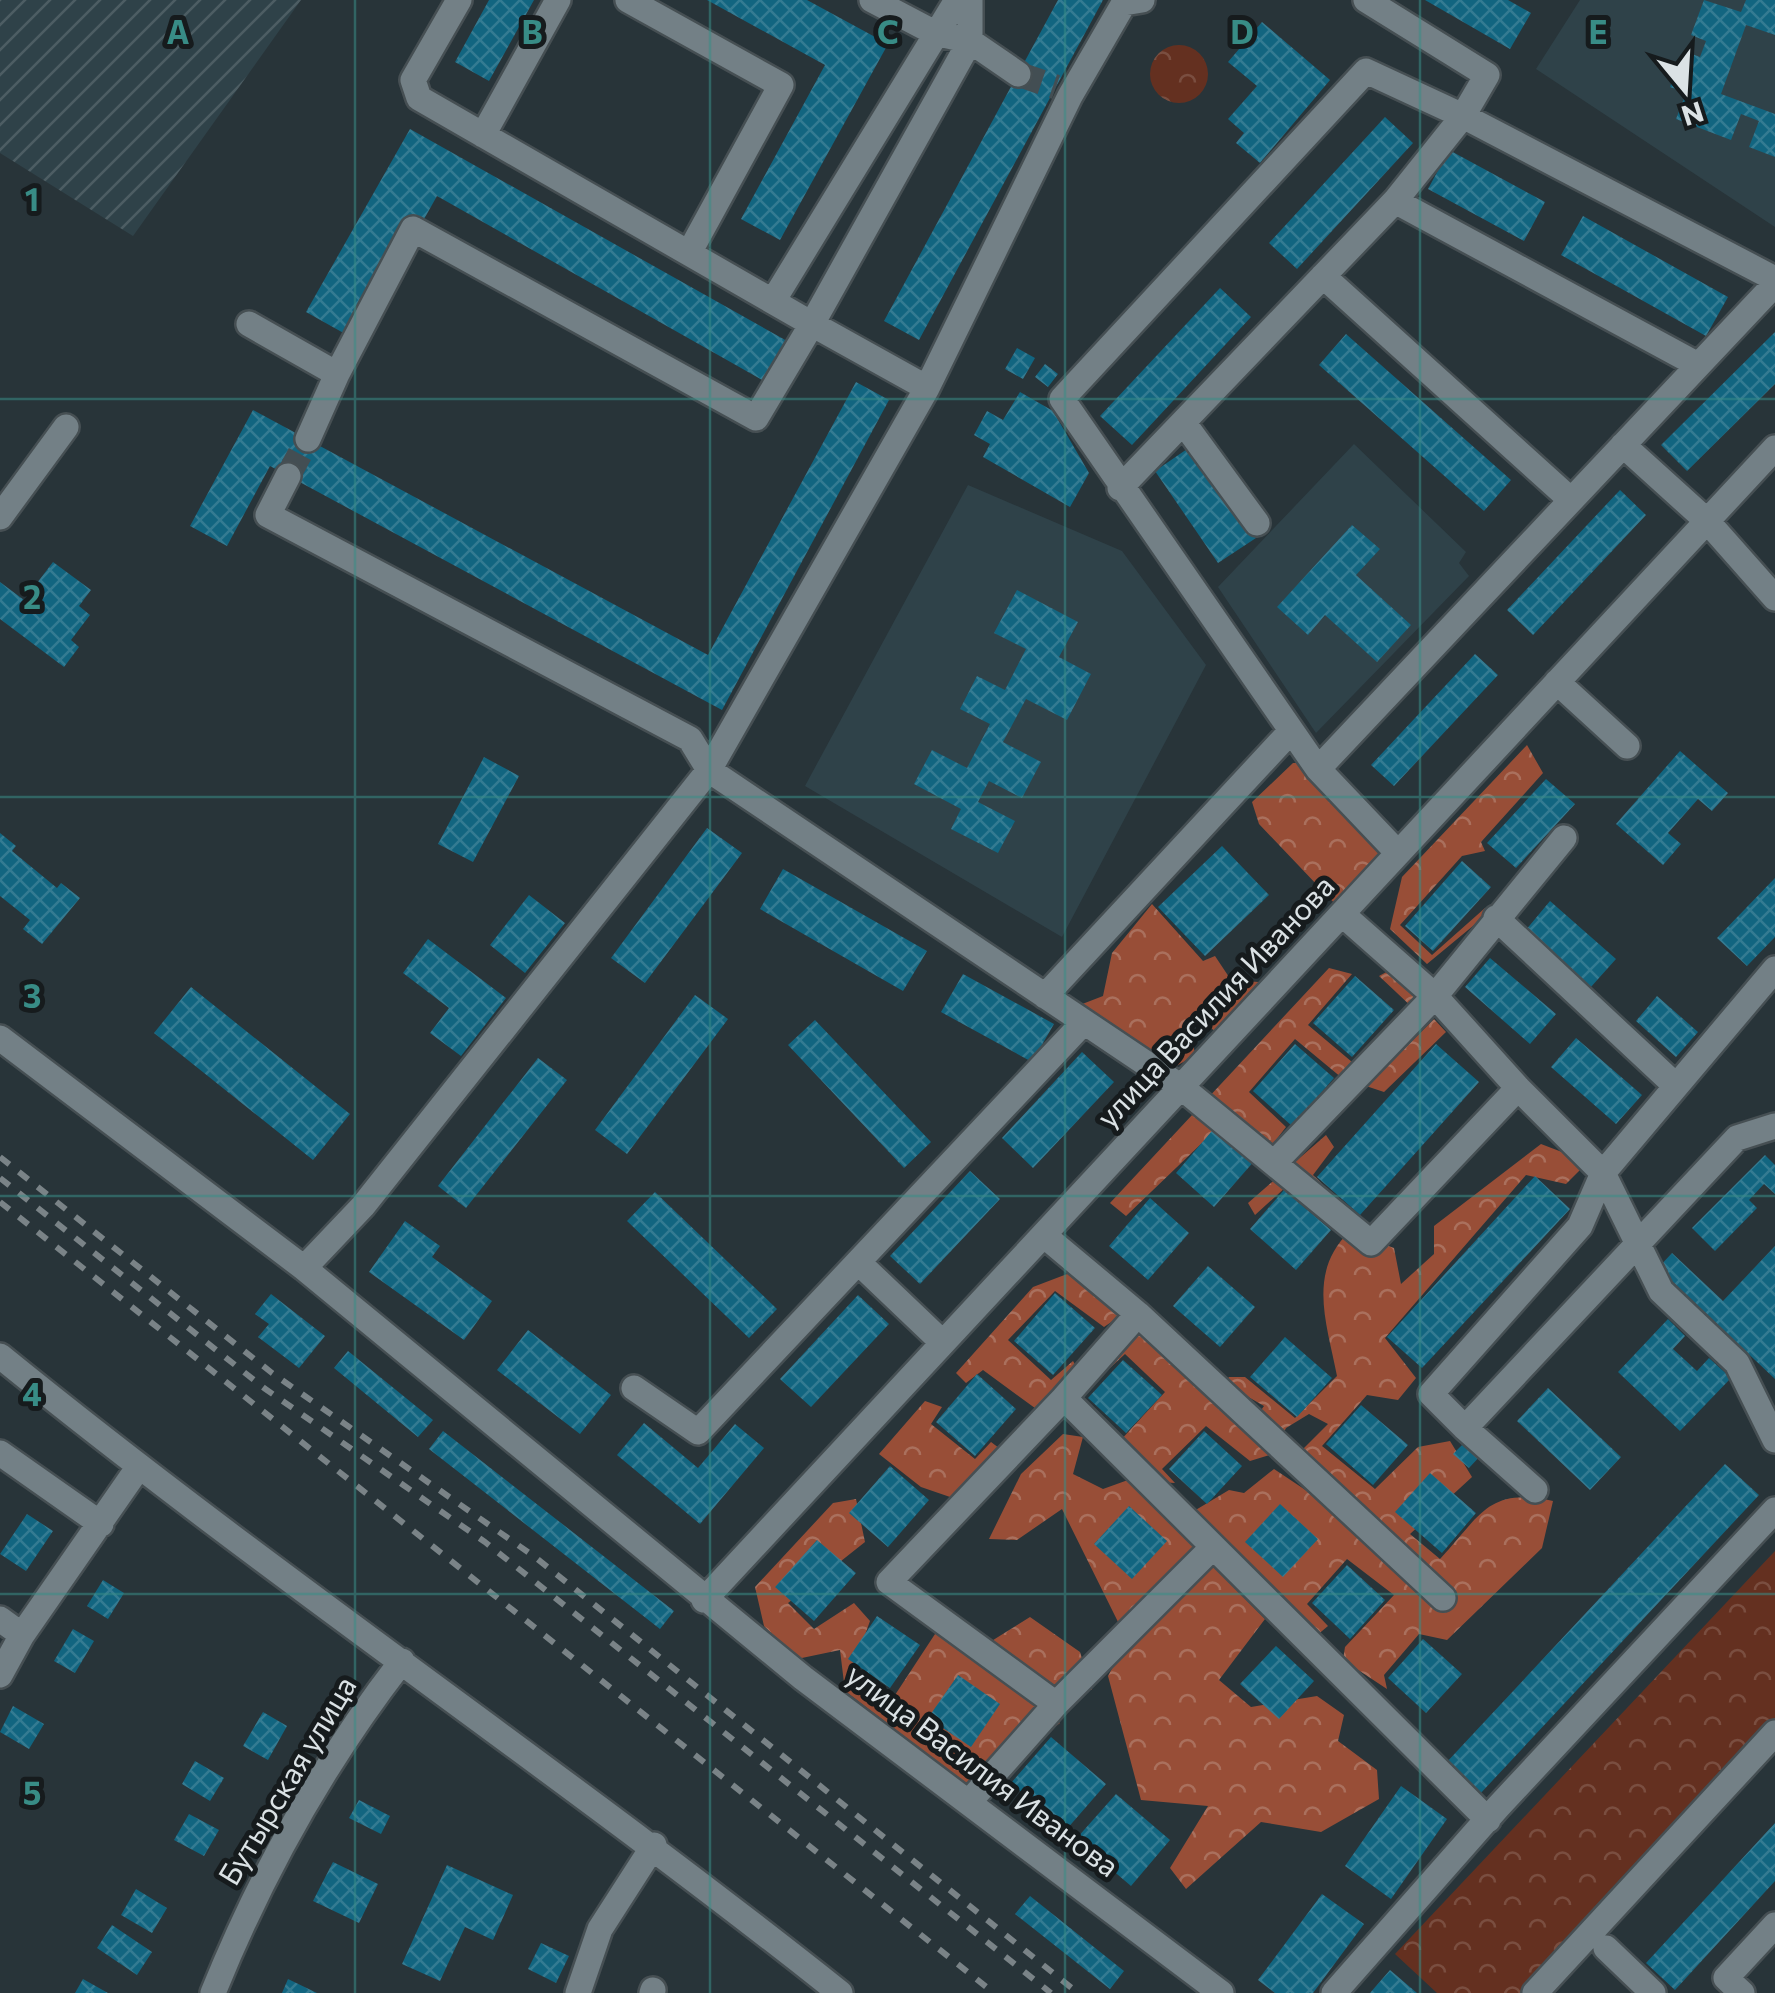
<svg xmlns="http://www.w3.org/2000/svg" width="1775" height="1993" font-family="Commissioner,sans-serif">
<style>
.built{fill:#2f4249}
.industrial{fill:url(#industrial-furrows)}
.forest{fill:url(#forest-crowns)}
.park{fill:url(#park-crowns)}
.building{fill:url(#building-cross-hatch)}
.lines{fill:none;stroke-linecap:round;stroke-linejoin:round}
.minor-tunnel{stroke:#434e53;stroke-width:25;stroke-dasharray:25 12;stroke-linecap:butt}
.minor-casing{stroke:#464f53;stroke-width:30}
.minor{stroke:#738086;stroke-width:25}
.rail{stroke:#7a8387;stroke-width:6;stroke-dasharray:12 12;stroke-linecap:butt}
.grid{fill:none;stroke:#388c86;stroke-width:2.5;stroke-opacity:0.55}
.labels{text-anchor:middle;stroke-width:10;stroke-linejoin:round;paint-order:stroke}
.street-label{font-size:30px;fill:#dbe2e5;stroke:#161b1d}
.grid-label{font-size:32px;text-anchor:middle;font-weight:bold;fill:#388c86;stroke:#161b1d;stroke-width:10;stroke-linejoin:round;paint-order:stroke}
</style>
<defs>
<pattern id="industrial-furrows" width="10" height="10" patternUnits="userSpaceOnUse" patternTransform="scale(2.5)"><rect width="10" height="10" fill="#2f4249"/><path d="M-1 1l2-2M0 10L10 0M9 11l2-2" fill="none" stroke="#4d5d63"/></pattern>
<pattern id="forest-crowns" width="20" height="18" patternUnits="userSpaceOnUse" patternTransform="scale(2.5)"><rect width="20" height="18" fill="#984e37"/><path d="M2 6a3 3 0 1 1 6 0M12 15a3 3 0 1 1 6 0" fill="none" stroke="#aa705d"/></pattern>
<pattern id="park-crowns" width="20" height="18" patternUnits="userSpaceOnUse" patternTransform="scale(2.5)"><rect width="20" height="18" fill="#643020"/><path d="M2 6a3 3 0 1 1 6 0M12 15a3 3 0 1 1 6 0" fill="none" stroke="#7a4e40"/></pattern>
<pattern id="building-cross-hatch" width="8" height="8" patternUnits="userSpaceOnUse" patternTransform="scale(2.5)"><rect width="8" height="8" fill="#126580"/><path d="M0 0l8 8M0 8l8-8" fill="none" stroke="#347b92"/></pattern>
</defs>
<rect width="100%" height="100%" fill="#283439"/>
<!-- built -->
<path class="built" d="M1580,0H1775V227L1536,69Z
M1354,444L1466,552L1459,563L1469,576L1316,733L1218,587Z
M968,485L1122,551L1206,665L1062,937L805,786Z"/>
<!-- industrial -->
<path class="industrial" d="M0,0H301L133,236L0,153Z"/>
<!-- forest -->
<path class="forest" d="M1527,745L1543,773L1481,842L1485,851L1462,856L1400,925L1432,955L1485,908L1491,911L1427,964L1390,929L1402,877Z
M1293,763H1302L1385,851L1338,907L1259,824L1252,802Z
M1152,904L1203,961L1215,956L1231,980L1273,983L1219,1035L1201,1019L1187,1028L1196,1055L1167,1071L1072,1008L1103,996L1112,953Z
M1329,968L1352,974L1308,1025L1352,1062L1380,1043L1393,1060L1434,1019L1446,1032L1384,1092L1342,1078L1295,1039L1249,1092L1286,1127L1269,1149L1228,1118L1126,1216L1110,1203Z
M1392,969L1427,996L1414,1009L1379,976Z
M1326,1135L1334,1147L1313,1175L1353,1214L1287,1186L1255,1215L1248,1203Z
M1541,1144L1588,1162L1566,1184L1526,1175L1385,1338L1416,1378L1398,1400L1367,1395L1322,1446L1375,1489L1418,1447L1450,1441L1472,1477L1410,1534L1440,1559C1481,1515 1488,1487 1553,1501L1542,1548L1447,1640L1419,1634L1384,1675L1387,1689L1343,1660L1345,1647L1394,1595L1347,1559L1307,1604L1328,1626L1316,1636L1194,1511L1229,1490L1244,1493L1274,1469L1307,1491L1304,1448L1328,1424L1309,1414L1286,1428L1273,1454L1250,1461L1206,1426L1162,1469L1175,1483L1159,1482L1119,1442L1165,1392L1125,1354L1096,1381L1090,1376L1138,1321L1215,1403L1250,1426L1264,1406L1224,1383L1229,1377H1245L1295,1418L1337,1376C1327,1324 1307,1273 1349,1232L1394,1248L1401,1284L1434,1254V1226Z
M1075,1271L1126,1312L1104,1327L1055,1291L1008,1340L1051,1380L1073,1361L1079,1371L1039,1411L983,1370L966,1383L956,1373L1033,1287Z
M925,1401L942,1407L931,1424L975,1459L991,1442L1003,1451L953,1498L921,1487L879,1454Z
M1063,1434L1083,1437L1073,1474L1103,1489L1128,1480L1265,1619L1219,1680L1251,1707L1317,1696L1344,1715L1338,1741L1377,1770L1379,1799L1321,1832L1261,1822L1186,1889L1170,1868L1208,1806L1141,1800L1108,1676L1127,1640L1062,1509L1017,1540L989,1539L1021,1474Z
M856,1499L865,1542L788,1603L814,1629L854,1603L870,1621L852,1671L895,1695L937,1631L1060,1723L973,1789L845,1691L840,1650L797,1659L764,1626L755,1587L833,1503Z
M1030,1617L1080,1652L1092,1690L1043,1686L990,1642Z"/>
<!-- park -->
<path class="park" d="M1150 74a29 29 0 1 1 58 0a29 29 0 1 1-58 0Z
M1775,1551V1733L1535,1993H1437L1395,1954Z"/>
<!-- building -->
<path class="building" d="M489,0H534L489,81L455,62Z
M707,0H807L888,44L780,240L741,219L825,65Z
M1058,0H1103L919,340L884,321Z
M1425,0H1508L1531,13L1510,49Z
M1704,0L1741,12L1746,0H1775V35L1746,25L1721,94L1775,114V157L1749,147L1759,121L1741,114L1731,140L1676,119L1686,93L1670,87L1684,51L1700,57L1706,41L1691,35Z
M1262,22L1330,80L1260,163L1236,143L1244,133L1228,119L1257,86L1228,62Z
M1385,117L1413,143L1297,269L1269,243Z
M410,129L787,341L764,381L437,196L356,340L306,312Z
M1449,150L1545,202L1524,241L1428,189Z
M1583,216L1728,297L1706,336L1561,255Z
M1220,288L1251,317L1132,445L1100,416Z
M1775,332V384L1687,471L1661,445Z
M1346,334L1511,480L1484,511L1319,365Z
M1017,348L1035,358L1023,379L1005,369Z
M1045,364L1058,374L1048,387L1035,377Z
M856,382L889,400L722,710L270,466L227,546L190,526L253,410L708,655Z
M1020,392L1053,411L1089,473L1070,507L983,457L990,444L974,435L987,411L1003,420Z
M1193,445L1256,538L1218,563L1155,471Z
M1620,490L1646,515L1533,635L1507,610Z
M1352,525L1380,549L1356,575L1411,625L1377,662L1325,615L1308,635L1277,607Z
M53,562L91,590L79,606L90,615L71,640L79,647L64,667L0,619V582L24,600Z
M1017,590L1078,622L1059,657L1091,674L1067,720L1026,699L1003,742L1041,762L1022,798L989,781L978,802L1015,821L998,853L951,829L961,809L914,784L932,750L967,768L990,724L960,709L977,676L1005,690L1026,649L994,633Z
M1475,654L1498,675L1394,786L1371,765Z
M1680,751L1728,793L1712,811L1698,799L1668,833L1681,844L1663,865L1616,824Z
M484,757L519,776L473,862L438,844Z
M1546,779L1575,804L1516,868L1487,843Z
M707,828L742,853L645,983L611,958Z
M0,833L16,846L12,851L57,888L61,883L80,898L42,944L23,929L30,920L0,896Z
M1222,846L1269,895L1205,956L1158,907Z
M1462,861L1491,887L1433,951L1405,926Z
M783,869L927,951L903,991L760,909Z
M1775,878V937L1747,966L1717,938Z
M529,895L565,923L525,973L490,945Z
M1550,901L1616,959L1590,988L1525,931Z
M428,939L506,998L461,1056L430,1033L449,1008L403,973Z
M1490,958L1556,1014L1530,1044L1465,987Z
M963,974L1054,1024L1032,1062L941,1012Z
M1355,976L1394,1010L1352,1057L1313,1023Z
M191,987L350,1114L313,1160L154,1033Z
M695,995L728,1019L627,1154L595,1130Z
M1657,996L1698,1032L1676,1057L1636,1021Z
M815,1020L931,1142L904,1168L788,1045Z
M1576,1038L1642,1095L1616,1124L1551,1067Z
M1295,1044L1334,1078L1292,1126L1253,1091Z
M1436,1044L1479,1082L1360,1215L1317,1177Z
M1082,1052L1114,1082L1033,1168L1002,1138Z
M538,1058L567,1080L466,1208L438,1186Z
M1217,1125L1256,1159L1214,1207L1176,1173Z
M1765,1155L1775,1165V1194L1764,1184L1749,1200L1757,1208L1715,1251L1692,1228Z
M970,1171L1000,1199L920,1284L890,1256Z
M1535,1176L1570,1209L1422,1368L1387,1337Z
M1284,1190L1331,1230L1296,1270L1250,1229Z
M655,1192L777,1309L749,1338L627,1221Z
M1150,1198L1189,1233L1148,1280L1109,1246Z
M405,1221L440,1246L432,1257L492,1301L464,1340L369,1272Z
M1775,1246V1379L1658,1268L1672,1253L1723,1301Z
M1208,1266L1255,1307L1220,1347L1173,1306Z
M1055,1293L1095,1328L1053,1375L1014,1341Z
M271,1294L325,1336L299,1368L258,1337L269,1324L255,1314Z
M858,1295L889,1324L811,1407L780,1379Z
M1668,1319L1685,1336L1673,1349L1697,1371L1709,1358L1731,1378L1680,1431L1618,1372Z
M528,1330L611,1395L580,1434L497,1370Z
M1285,1337L1332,1378L1297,1417L1250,1377Z
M348,1351L433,1420L418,1437L334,1368Z
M1123,1360L1162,1395L1126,1433L1088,1398Z
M977,1374L1016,1409L975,1456L936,1422Z
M1548,1388L1621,1457L1590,1490L1517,1421Z
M1361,1405L1408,1445L1373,1485L1326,1444Z
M644,1423L698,1468L735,1424L764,1448L700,1524L617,1455Z
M443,1431L674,1611L660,1629L429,1449Z
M1204,1431L1242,1466L1207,1504L1169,1469Z
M1467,1440L1482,1454L1469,1468L1453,1454Z
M1725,1464L1759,1495L1479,1795L1445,1764Z
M890,1466L929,1500L888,1547L849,1513Z
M1430,1473L1476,1513L1442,1553L1395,1512Z
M1280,1504L1318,1539L1283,1577L1245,1542Z
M1129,1506L1167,1541L1132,1579L1094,1544Z
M27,1514L53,1531L26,1571L0,1554Z
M817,1540L856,1573L814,1621L775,1587Z
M1347,1565L1385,1600L1350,1639L1312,1603Z
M103,1580L124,1593L108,1619L87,1606Z
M877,1616L920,1645L890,1688L848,1659Z
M73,1629L94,1641L75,1673L54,1661Z
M1423,1639L1462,1674L1426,1713L1388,1678Z
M1276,1646L1314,1681L1279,1719L1240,1684Z
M958,1675L1000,1704L971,1747L928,1718Z
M13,1706L44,1724L29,1749L0,1732Z
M263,1712L287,1726L268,1760L243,1746Z
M1051,1737L1106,1784L1066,1830L1011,1783Z
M195,1761L224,1778L210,1801L182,1784Z
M1401,1786L1447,1819L1391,1899L1345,1866Z
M1116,1794L1170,1840L1131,1886L1076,1839Z
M359,1800L390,1816L381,1834L349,1818Z
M189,1814L219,1830L204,1856L174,1840Z
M1775,1823V1881L1675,1990L1646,1963Z
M333,1862L378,1884L359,1923L313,1901Z
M447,1865L513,1895L493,1940L465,1927L440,1981L402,1964Z
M136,1889L167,1908L152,1933L121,1915Z
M1322,1894L1364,1924L1313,1993H1275L1258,1980Z
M1030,1896L1124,1971L1110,1989L1015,1914Z
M112,1925L152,1952L137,1975L97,1948Z
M541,1943L569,1956L556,1983L528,1969Z
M1390,1970L1417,1993H1370Z
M83,1979L108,1993H75Z
M288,1979L317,1993H282Z"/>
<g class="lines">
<!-- minor-tunnel -->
<path class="minor-tunnel" d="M1018,74L1056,87
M288,476L308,439"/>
<!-- minor casing -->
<g class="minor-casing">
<path id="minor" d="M628,0L781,85L689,253
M872,0L935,33L970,41L1018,74
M483,135L558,0
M1395,201L1698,365
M1323,276L1571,500
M773,301L957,0
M249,324L337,374L413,229L756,418L812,324L419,98L413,80L459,0
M927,388L1070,96L1124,3L1142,0
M1183,422L1257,523
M308,439L337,374
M1623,445L1707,521L1775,598
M288,476L268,515L690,739L709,770L1181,1087L1371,1243L1518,1088
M1120,488L1395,201L1463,116L1487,75L1366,0
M0,517L66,427
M1557,682L1627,746
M1318,769L1775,284
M1398,853L1318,769L1062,399L1366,71L1463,116L1775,279
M1342,914L1435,996L1518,1088L1603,1173L1661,1291L1737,1363L1775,1440
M1496,918L1676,1086
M1045,996L1291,731
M0,1038L304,1268L803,1678L1221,1993
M1274,1163L1435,996L1564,838
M1046,1237L1138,1314L1064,1398L1488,1820
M858,1262L943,1343
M304,1268L363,1206L709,770L927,388L812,324L970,41V0
M1138,1314L1443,1598
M0,1356C273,1578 565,1774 840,1993
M634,1388L698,1432L1084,1022
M1465,1428L1431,1394L1580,1226L1603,1173L1775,969
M0,1453L101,1524
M1535,1490L1465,1428L1737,1138L1775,1126
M704,1600L1775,448
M0,1619L22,1635
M0,1675L22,1635L138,1468
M1056,1704L889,1582L1064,1398
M969,1802L1056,1704L1213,1547
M1606,1948L1653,1993
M213,1993C261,1874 323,1763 402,1661
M578,1993L600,1929L654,1845
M652,1993L653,1990
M1334,1993L1498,1807L1775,1510
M1535,1993L1775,1733
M1742,1993L1726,1978L1775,1925"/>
</g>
<!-- minor -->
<use href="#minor" class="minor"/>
<!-- rail -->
<path class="rail" d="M0,1157L272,1373L535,1557L1078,1993
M0,1178L264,1388L485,1542L1051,1993
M0,1202L994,1993"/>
</g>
<!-- grid -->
<path class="grid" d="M355,0V1993M710,0V1993M1065,0V1993M1420,0V1993M0,399H1775M0,797H1775M0,1196H1775M0,1594H1775"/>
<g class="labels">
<!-- street labels -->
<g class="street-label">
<text transform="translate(1216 1002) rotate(-47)" y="10">улица Василия Иванова</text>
<text transform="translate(982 1771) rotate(37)" y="10">улица Василия Иванова</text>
<text transform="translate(288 1781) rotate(-59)" y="10">Бутырская улица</text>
</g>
</g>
<g class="grid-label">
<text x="178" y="44">A</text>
<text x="532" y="44">B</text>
<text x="888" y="44">C</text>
<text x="1242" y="44">D</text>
<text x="1598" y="44">E</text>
<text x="32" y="211">1</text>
<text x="32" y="609">2</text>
<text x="32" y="1008">3</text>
<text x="32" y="1406">4</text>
<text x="32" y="1805">5</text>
</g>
<!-- north arrow -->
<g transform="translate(1685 90) rotate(162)" stroke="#161b1d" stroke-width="8" paint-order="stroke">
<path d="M0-8L18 38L0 25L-18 38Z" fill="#dbe2e5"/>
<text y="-15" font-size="28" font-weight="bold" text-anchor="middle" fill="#dbe2e5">N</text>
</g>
</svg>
